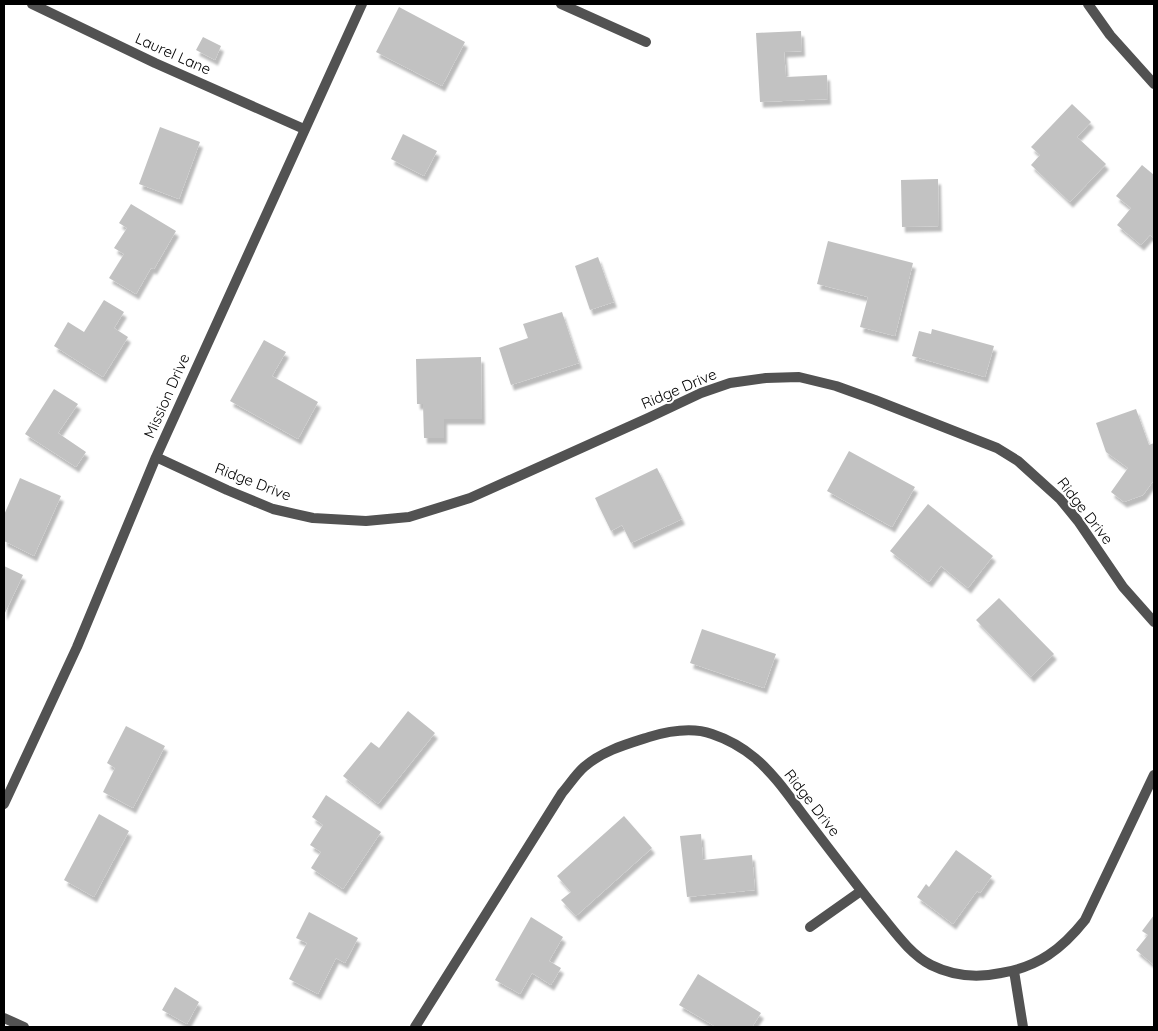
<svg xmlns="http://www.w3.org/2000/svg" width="1158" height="1031" font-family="Quicksand,sans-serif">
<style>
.building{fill:#c2c2c2;filter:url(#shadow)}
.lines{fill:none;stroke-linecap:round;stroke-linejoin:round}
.street{stroke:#525252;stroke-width:10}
.labels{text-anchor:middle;stroke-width:4;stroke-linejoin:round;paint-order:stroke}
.street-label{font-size:15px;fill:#000;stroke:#fff}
</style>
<defs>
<filter id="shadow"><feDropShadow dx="3" dy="5.5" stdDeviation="1" flood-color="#0004"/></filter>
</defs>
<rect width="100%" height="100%" fill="#fff"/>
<!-- building -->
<path class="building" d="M399,7L465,42L442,86L376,52Z
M801,31L802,51L784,52L786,77L827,75L828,99L760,102L756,33Z
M203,37L221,46L215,60L196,50Z
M1072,104L1091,122L1077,137L1106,164L1070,202L1031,165L1040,155L1031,147Z
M160,127L200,142L179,199L139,184Z
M403,134L437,151L424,176L391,159Z
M1142,165L1154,175V238L1150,235L1141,245L1117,225L1131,208L1116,196Z
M938,179L939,226L902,227L901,180Z
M131,204L176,231L154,269L151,268L136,294L109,278L124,254L114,248L127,228L119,223Z
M828,241L913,263L895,336L860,327L868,297L817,284Z
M598,257L614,302L590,310L575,266Z
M104,300L124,312L114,328L128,337L103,377L54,346L68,322L84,332Z
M562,312L579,363L511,385L499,348L528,338L523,324Z
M932,329L994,346L985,377L912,356L919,331L931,334Z
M264,340L286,352L272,376L318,402L298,439L230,401Z
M481,357L482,419H444V438H424L423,404H417L416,359Z
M54,389L78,404L58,433L86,452L76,467L25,434Z
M1136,409L1149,445L1154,443V480L1143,495L1124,502L1111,492L1128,468L1106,452L1096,423Z
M849,451L915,487L892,527L827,491Z
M657,468L682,519L631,543L622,525L611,531L595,498Z
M20,478L61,496L34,556L4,541V515Z
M928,504L993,556L968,588L941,566L929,582L890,551Z
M4,566L23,575L4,615Z
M999,598L1054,654L1031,677L976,620Z
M702,629L776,654L764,688L690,663Z
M408,711L435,733L378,804L343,776L371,742L379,748Z
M126,726L165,746L133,808L103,792L115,768L107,763Z
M326,795L381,832L343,889L311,868L321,852L310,845L323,825L312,817Z
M99,814L129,831L94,897L64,880Z
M624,816L652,848L576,916L561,900L571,892L557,876Z
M701,834L703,860L752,855L755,890L687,897L680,836Z
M956,850L992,876L980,893L977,891L953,924L917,897L926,884L929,887Z
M309,912L358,938L345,963L336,958L318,994L289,979L307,943L296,938Z
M1154,915V965L1136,950L1148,935L1142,931Z
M531,917L563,937L549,961L561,968L551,985L532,973L520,994L495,980Z
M698,974L761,1013L752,1027H716L679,1005Z
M175,987L199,1002L187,1024L162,1010Z"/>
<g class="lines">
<!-- street -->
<path class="street" d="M32,4L155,63L304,129
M561,4L646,42
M1088,4L1110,35L1154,84
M156,457L227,490L273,509L313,518L366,521L409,517L470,498L648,418L701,393L730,383L766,378L799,377L836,386L875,400L997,448L1018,461L1060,499L1078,521L1123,587L1154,622
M4,804L77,647L156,457L362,4
M810,927L861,891
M1014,971L1023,1027
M4,1018L24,1027
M415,1027L562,793C569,785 576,774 584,767C602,751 627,744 649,737C669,731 692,727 712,734C727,739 743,748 755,758C774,774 789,796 804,816C829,849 854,882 880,914C895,932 910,954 931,965C953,976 977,978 1001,973C1038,967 1062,949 1085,920L1154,775"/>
</g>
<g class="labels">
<!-- street labels -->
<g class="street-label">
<text transform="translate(173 54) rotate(24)" y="5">Laurel Lane</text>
<text transform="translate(679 389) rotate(-23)" y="5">Ridge Drive</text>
<text transform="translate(167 396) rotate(-66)" y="5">Mission Drive</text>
<text transform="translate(253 482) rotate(21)" y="5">Ridge Drive</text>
<text transform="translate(1085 511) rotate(52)" y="5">Ridge Drive</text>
<text transform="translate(812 803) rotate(52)" y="5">Ridge Drive</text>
</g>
</g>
<!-- border -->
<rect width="1158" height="1031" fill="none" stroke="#000000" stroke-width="10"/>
</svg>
